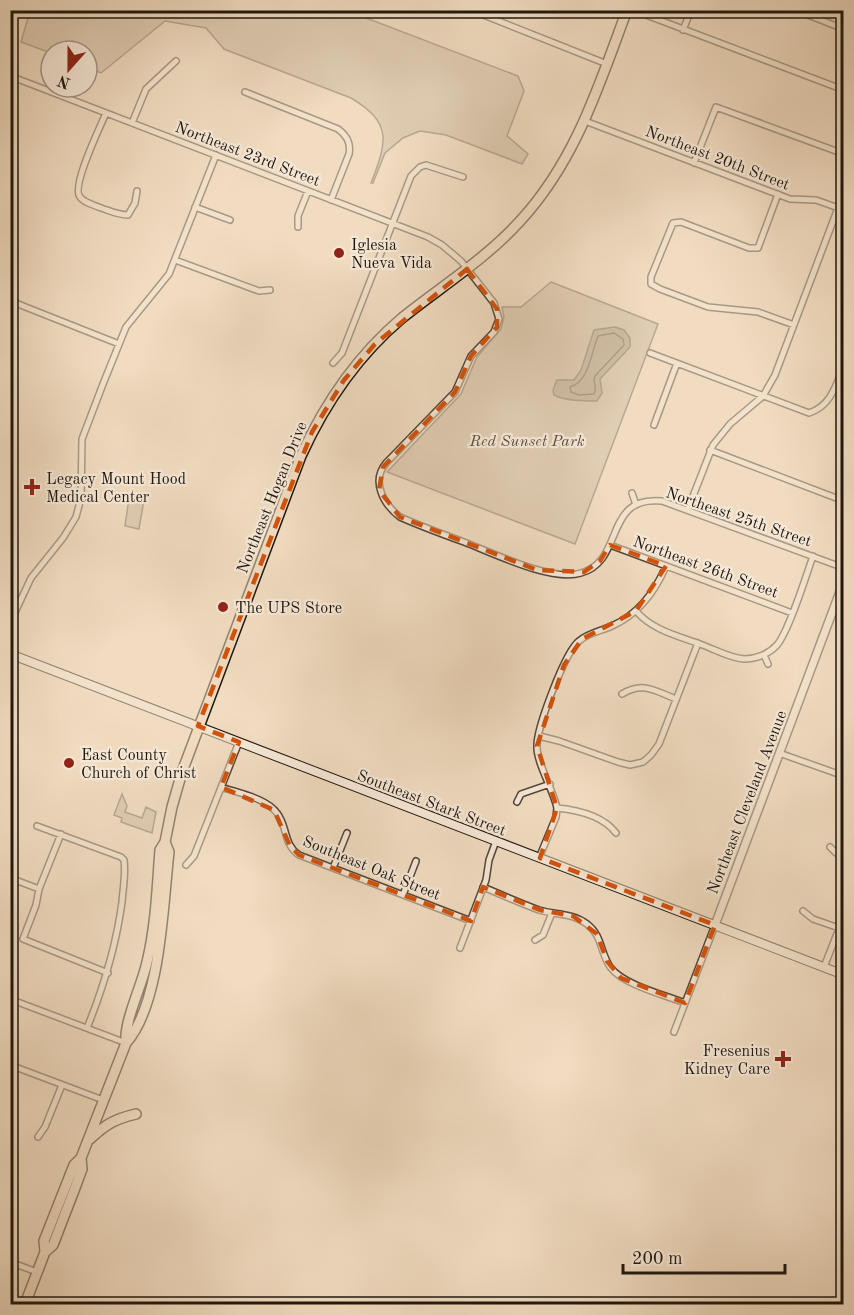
<svg xmlns="http://www.w3.org/2000/svg" width="854" height="1315" font-family="'Old Standard TT',serif">
<style>
.green{fill:#cdbba3;stroke:#766958;stroke-width:1.5}
.water{fill:#a99984;stroke:#716555;stroke-width:1.5}
.lines{fill:none;stroke-linecap:round;stroke-linejoin:round}
.shore{stroke:#645849;stroke-width:1.5}
.minor-casing{stroke:#53483b;stroke-width:8}
.tertiary-casing{stroke:#53483b;stroke-width:10}
.secondary-casing{stroke:#1e170e;stroke-width:10}
.trunk-casing{stroke:#1e170e;stroke-width:12}
.minor{stroke:#f6e8d7;stroke-width:5}
.tertiary{stroke:#f6e8d7;stroke-width:7}
.secondary{stroke:#f6e8d7;stroke-width:8}
.trunk{stroke:#f1dcc1;stroke-width:9}
.marked{fill:none;stroke:#d4520c;stroke-width:4.5;stroke-dasharray:12 8;stroke-linejoin:round}
.poi-dot{fill:#8f2418;stroke:#f6e8d7;stroke-width:2}
.labels{text-anchor:middle;stroke-width:4.5;stroke-linejoin:round;paint-order:stroke}
.street-label{font-size:16px;fill:#1e170e;stroke:#f6e8d7}
.poi-label{font-size:16px;fill:#1e170e;stroke:#f6e8d7;text-anchor:start}
.park-label{font-size:16px;font-style:italic;fill:#5b5042;stroke:#f6e8d7}
</style>
<rect width="100%" height="100%" fill="#f1dcc1"/>
<filter id="stains"><feTurbulence type="fractalNoise" baseFrequency=".00333" numOctaves="4"/><feColorMatrix values="0 0 0 0 .2 0 0 0 0 .09 0 0 0 0 .02 0 0 0 .5 -.17"/></filter>
<radialGradient id="worn" r=".72"><stop offset=".6" stop-color="#630" stop-opacity="0"/><stop offset="1" stop-color="#630" stop-opacity=".3"/></radialGradient>
<!-- green -->
<path class="green" d="M30,11H348L518,76L524,91L507,136L528,154L522,164L446,135L420,131L403,138L385,153L373,183H371C387,142 393,123 351,98L224,49L206,28L165,21L101,73L87,67V51H51V53L21,42Z
M551,282L658,324L575,544L387,472L461,394L477,357L501,329L504,317L502,307H521Z
M129,498L144,500L139,529L125,526Z
M122,794L127,806L125,812L142,818L146,807L156,812L152,833L121,822L122,818L114,815Z"/>
<!-- water -->
<path class="water" d="M615,327L624,330L630,338V347L600,379L602,393L597,401C584,401 565,401 554,395L553,390L557,380H574L581,370L594,330Z"/>
<g class="lines">
<!-- shore -->
<path class="shore" d="M614,333L623,339L624,345L595,376C592,382 598,388 594,394L579,395L571,392L570,387C589,382 591,353 598,336Z"/>
<!-- minor casing -->
<g class="minor-casing">
<path id="minor" d="M471,10L607,64
M633,10L844,90
M795,10L844,29
M683,30L691,10
M10,76L428,237L442,245L461,261L494,303L499,319L494,332L471,356L455,392L386,463C371,481 383,504 400,517C420,526 442,534 464,542C493,553 551,582 581,573C625,561 603,495 662,501L844,568
M245,92L338,129C347,136 351,143 349,154L331,200
M106,113C100,127 71,187 80,197C84,203 94,205 101,208C110,211 118,215 128,215L135,203L137,191
M585,121L790,199L816,200L844,210
M132,123L146,89L176,61
M694,163L716,107L844,154
M778,194L758,248H749L681,222L673,223L651,277V284L660,289L708,307L758,312L794,325
M195,207L230,220
M298,227V216L308,191
M175,260L259,291L270,290
M13,302L119,344
M650,353L809,413C831,406 836,385 844,366
M333,363L342,353L411,176L420,167L426,165L463,177
M654,425L677,363
M710,450L844,501
M632,493L636,505
M688,509L713,445L730,424L763,396L775,375L844,192
M610,545L792,613
M636,611C652,630 678,636 700,644C714,649 729,658 744,659C756,659 769,654 777,645C789,631 806,576 813,556
M10,623L31,578L63,538L76,517L81,498L82,439L103,384L126,327L169,274L216,155
M764,655L768,664
M622,694C643,681 655,691 676,699
M539,736L559,741L618,762L630,765L643,762L651,755L659,744L698,643
M779,753L844,776
M221,787C238,793 266,798 277,813C288,827 283,844 299,855L471,921
M517,802L521,794L550,784
M557,808C578,810 603,816 616,833
M37,826L121,857L124,860C126,874 123,888 122,902C116,947 104,986 87,1028
M61,834L39,889L36,905L23,939L108,973
M830,847L836,853L844,856
M539,858L556,817L557,808C553,789 537,764 537,747C536,729 565,652 579,641C588,633 601,631 612,626C639,614 655,592 666,566
M186,865L194,856L239,742
M333,868L347,833
M10,878L39,889
M483,887C502,895 520,903 539,910C556,915 573,913 587,924C603,936 600,954 611,968C624,985 665,995 685,1003
M403,895L416,861
M803,911L813,919L839,928
M535,940L543,935L552,913
M460,948L486,880L489,860L496,841
M824,967L844,916
M10,996L15,1001L126,1043
M674,1032L715,925
M10,1065L103,1100
M38,1137L45,1127L62,1085
M10,1198L13,1201
M10,1262L37,1272"/>
</g>
<!-- tertiary casing -->
<g class="tertiary-casing">
<path id="tertiary" d="M715,925L844,581"/>
</g>
<!-- secondary casing -->
<g class="secondary-casing">
<path id="secondary" d="M10,654L844,975"/>
</g>
<!-- trunk casing -->
<g class="trunk-casing">
<path id="trunk" d="M126,1043C124,1020 142,986 147,962C156,925 157,888 160,850L165,842L172,807L182,772L301,456C325,403 357,356 402,318C442,286 487,258 521,220C576,160 599,85 627,10
M90,1139C106,1124 115,1119 136,1114
M45,1252L44,1241L74,1165L81,1158L126,1043C161,1004 163,903 169,852L165,842
M25,1304L45,1252L53,1245L75,1188L82,1169L81,1158"/>
</g>
<!-- minor -->
<use href="#minor" class="minor"/>
<!-- tertiary -->
<use href="#tertiary" class="tertiary"/>
<!-- secondary -->
<use href="#secondary" class="secondary"/>
<!-- trunk -->
<use href="#trunk" class="trunk"/>
</g>
<!-- marked area -->
<path d="M0 0H854V1315H0ZM467,269L497,309V327L471,356L455,392L383,467L379,490L400,517L537,570L584,572L600,561L610,545L666,566L636,611L582,639L564,665L537,746L557,808L540,858L715,925L685,1003L621,978L607,961L597,934L573,916L540,910L483,887L471,921L299,855L290,846L274,810L221,787L239,742L198,726L312,432L344,380L375,344Z" fill="#f1dcc1" fill-opacity=".55" fill-rule="evenodd"/>
<path class="marked" d="M467,269L497,309V327L471,356L455,392L383,467L379,490L400,517L537,570L584,572L600,561L610,545L666,566L636,611L582,639L564,665L537,746L557,808L540,858L715,925L685,1003L621,978L607,961L597,934L573,916L540,910L483,887L471,921L299,855L290,846L274,810L221,787L239,742L198,726L312,432L344,380L375,344Z"/>
<!-- markers -->
<g class="poi-dot">
<circle cx="339" cy="253" r="6"/>
<path d="M29 478h6v6h6v6h-6v6h-6v-6h-6v-6h6z"/>
<circle cx="223" cy="607" r="6"/>
<circle cx="69" cy="763" r="6"/>
<path d="M780 1050h6v6h6v6h-6v6h-6v-6h-6v-6h6z"/>
</g>
<g class="labels">
<!-- street labels -->
<g class="street-label">
<text transform="translate(248 153) rotate(21)" y="6">Northeast 23rd Street</text>
<text transform="translate(718 157) rotate(21)" y="6">Northeast 20th Street</text>
<text transform="translate(271 497) rotate(-68)" y="6">Northeast Hogan Drive</text>
<text transform="translate(739 516) rotate(19)" y="6">Northeast 25th Street</text>
<text transform="translate(706 566) rotate(20)" y="6">Northeast 26th Street</text>
<text transform="translate(432 802) rotate(21)" y="6">Southeast Stark Street</text>
<text transform="translate(746 802) rotate(-69)" y="6">Northeast Cleveland Avenue</text>
<text transform="translate(372 867) rotate(22)" y="6">Southeast Oak Street</text>
</g>
<!-- poi labels -->
<g class="poi-label">
<text x="351" y="250">Iglesia<tspan x="351" dy="18">Nueva Vida</tspan></text>
<text x="46" y="484">Legacy Mount Hood<tspan x="46" dy="18">Medical Center</tspan></text>
<text x="235" y="613">The UPS Store</text>
<text x="81" y="760">East County<tspan x="81" dy="18">Church of Christ</tspan></text>
<text x="770" y="1056" text-anchor="end">Fresenius<tspan x="770" dy="18">Kidney Care</tspan></text>
</g>
<!-- park labels -->
<g class="park-label">
<text x="527" y="446">Red Sunset Park</text>
</g>
</g>
<!-- margin -->
<rect width="854" height="1315" fill="none" stroke="#f1dcc1" stroke-width="36"/>
<rect x="12" y="12" width="830" height="1291" fill="none" stroke="#1e170e" stroke-width="3"/>
<rect x="18" y="18" width="818" height="1279" fill="none" stroke="#1e170e" stroke-width="1.5"/>
<!-- north arrow -->
<g transform="translate(69 69) rotate(201)"><circle r="28" fill="#f6e8d7" stroke="#a09487" stroke-width="1.5"/>
<path d="M0-4.5L10 22L0 15L-10 22Z" fill="#8f2418"/>
<text y="-9" font-size="16" font-weight="bold" text-anchor="middle" fill="#1e170e">N</text>
</g>
<!-- scale -->
<path d="M623 1264v9h162v-9" fill="none" stroke="#1e170e" stroke-width="3"/>
<text x="632" y="1264" font-size="18" fill="#1e170e" stroke="#f6e8d7" stroke-width="4.5" paint-order="stroke">200 m</text>
<rect width="100%" height="100%" filter="url(#stains)"/>
<rect width="100%" height="100%" fill="url(#worn)"/>
</svg>
